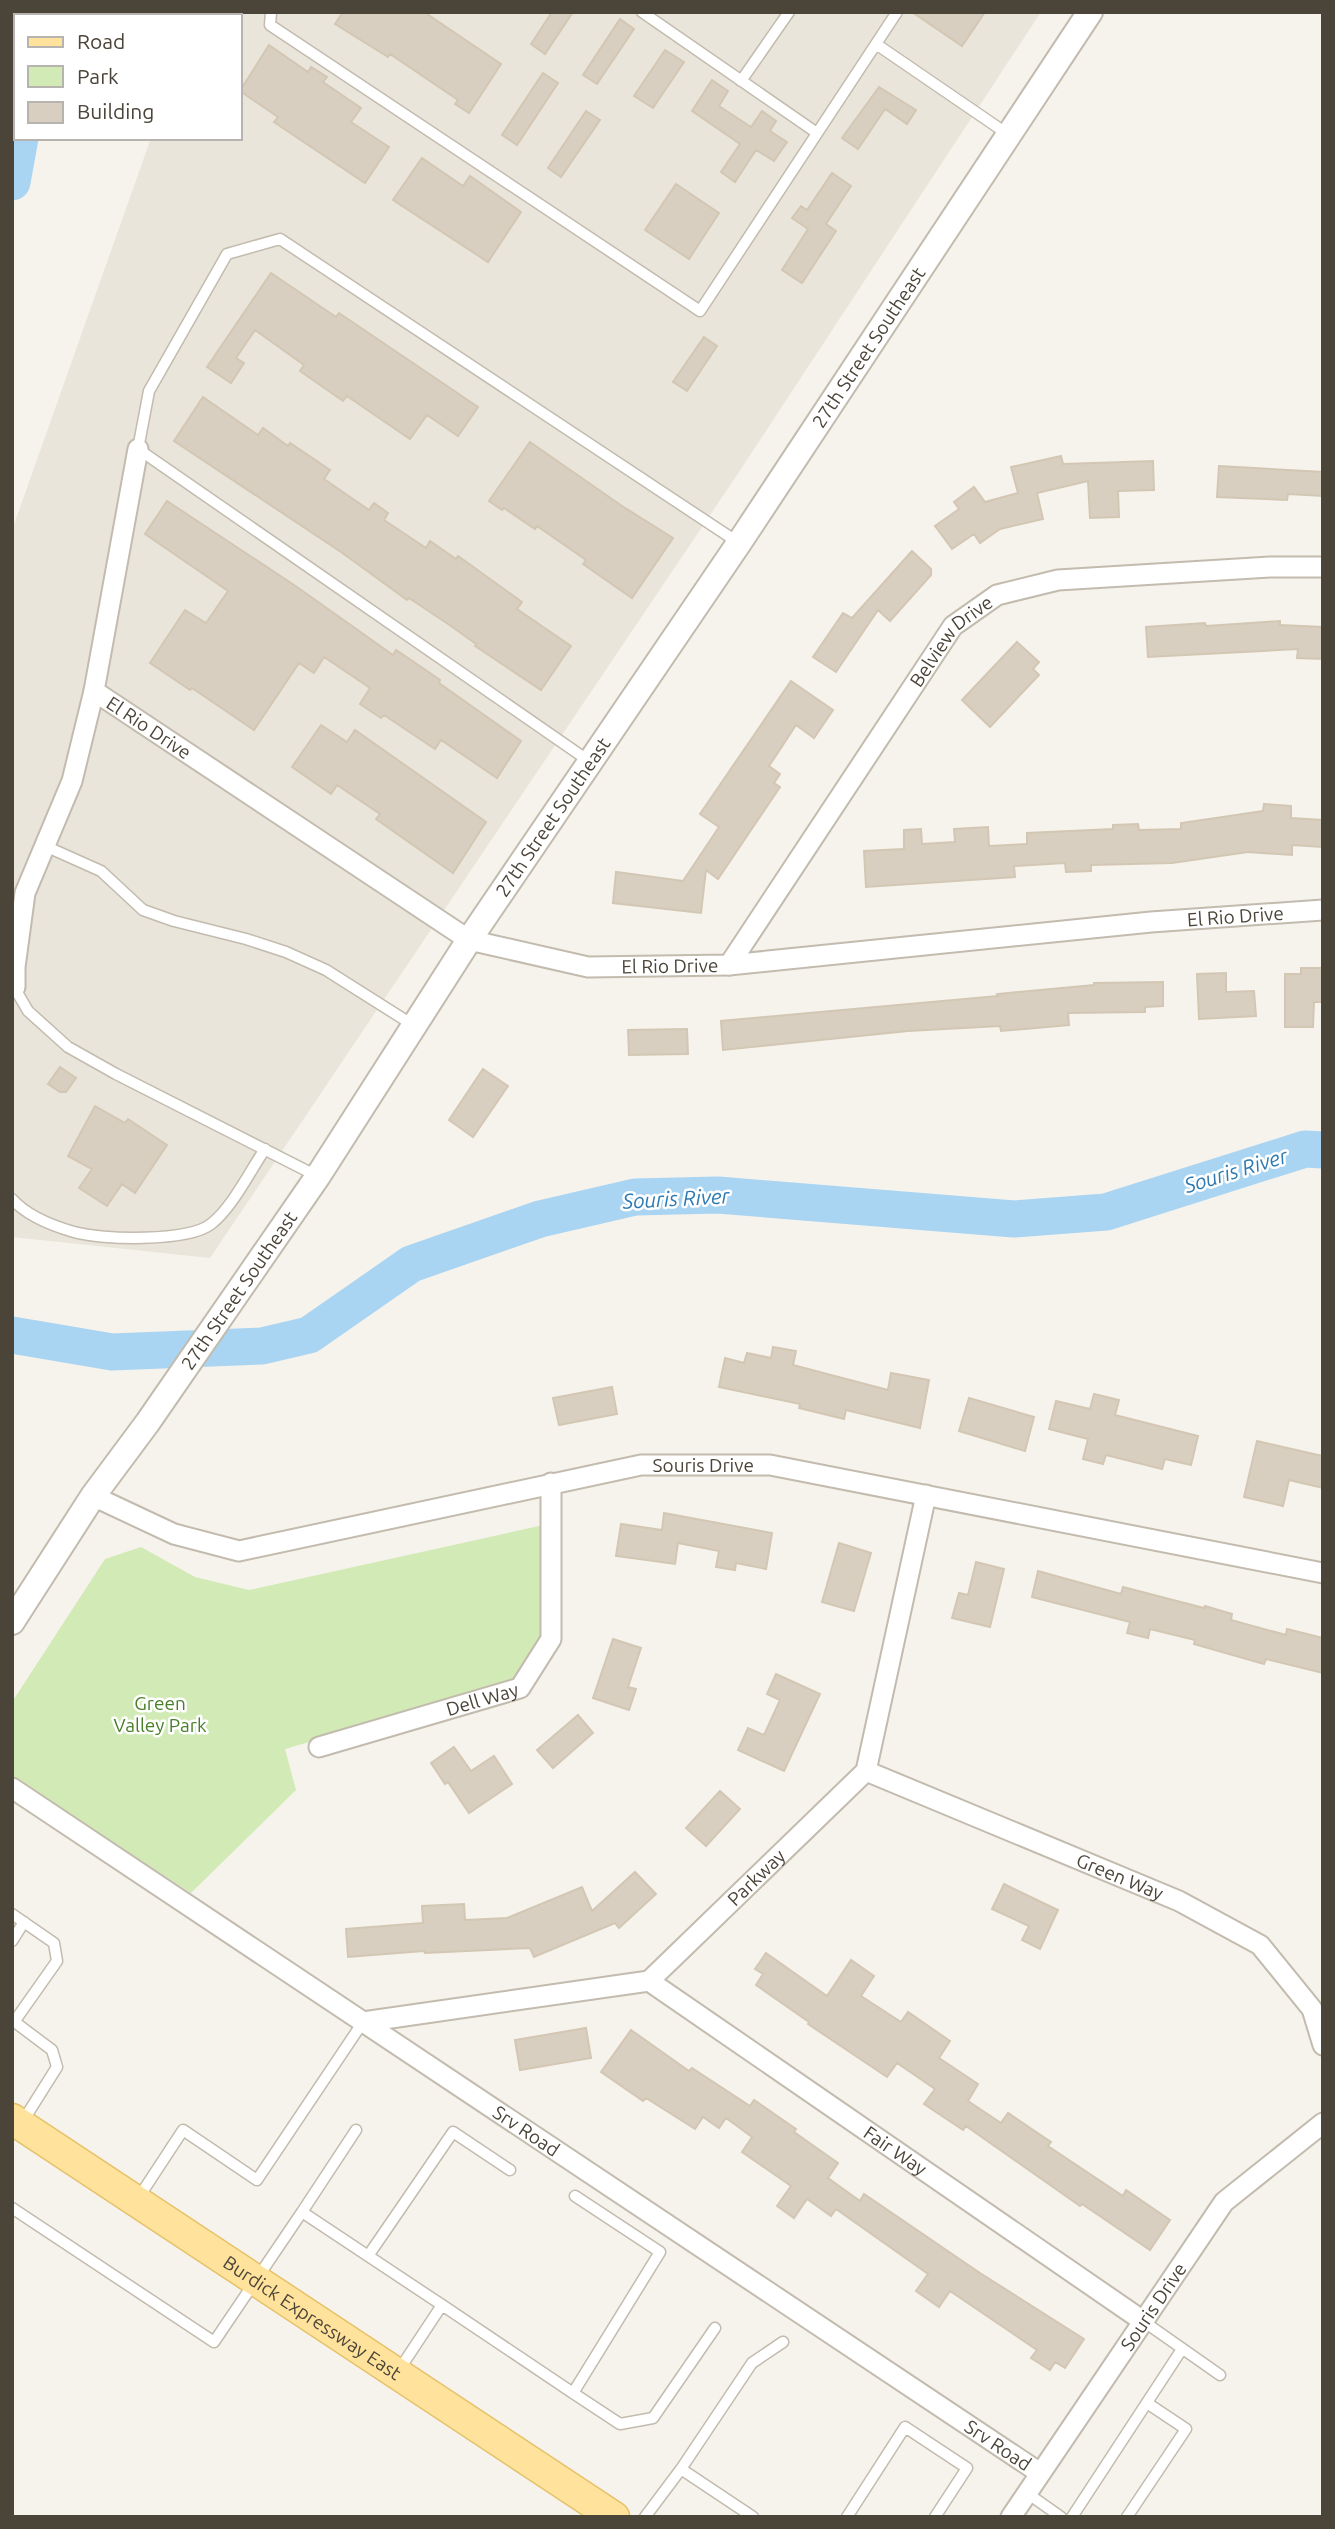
<svg xmlns="http://www.w3.org/2000/svg" width="1335" height="2529" font-family="Ubuntu,sans-serif">
<style>
.residential{fill:#eae5da}
.green{fill:#d2eab5}
.lines{fill:none;stroke-linecap:round;stroke-linejoin:round}
.river{stroke:#a9d4f2;stroke-width:37}
.building{fill:#d8cfc1;stroke:#d3c7b4;stroke-width:2}
.service-casing{stroke:#c2bbae;stroke-width:13}
.minor-casing{stroke:#c2bbae;stroke-width:23}
.tertiary-casing{stroke:#c2bbae;stroke-width:28}
.primary-casing{stroke:#e6c16a;stroke-width:33}
.service{stroke:#fff;stroke-width:10}
.minor{stroke:#fff;stroke-width:19}
.tertiary{stroke:#fff;stroke-width:24}
.primary{stroke:#ffe39c;stroke-width:30}
.labels{text-anchor:middle;stroke-width:5;stroke-linejoin:round;paint-order:stroke}
.street-label{font-size:19px;fill:#4b4439;stroke:#fff}
.park-label{font-size:19px;fill:#4a7f2a;stroke:#fff}
.water-label{font-size:21px;font-style:italic;fill:#2e7ab2;stroke:#fff}
</style>
<rect width="100%" height="100%" fill="#f6f3ec"/>
<!-- residential -->
<path class="residential" d="M164,12H1041L737,475L210,1258L12,1237V530L151,138H240V16H164Z"/>
<!-- green -->
<path class="green" d="M548,1524V1635L517,1682L285,1749L296,1790L191,1893L12,1777V1702L105,1559L141,1547L195,1577L249,1590Z"/>
<g class="lines">
<!-- river -->
<path class="river" d="M41,16L42,12
M12,182L20,138
M12,1335L112,1352L262,1346L309,1335L411,1264L540,1219L635,1197L718,1195L1014,1219L1106,1212L1305,1149L1323,1150"/>
</g>
<!-- building -->
<path class="building" d="M343,12H424L501,64L469,113L455,104L458,100L390,54L388,57L335,24Z
M552,12H573L545,54L531,44Z
M912,12H985L962,46Z
M620,19L634,29L597,84L583,75Z
M269,45L308,72L311,67L327,77L323,82L361,108L351,122L389,147L365,183L274,122L278,117L240,91Z
M665,50L684,62L653,108L634,96Z
M543,73L558,83L517,145L502,135Z
M712,80L728,91L719,106L751,127L762,111L776,121L770,131L787,142L774,161L756,150L735,182L721,172L740,144L692,111Z
M879,87L916,110L907,124L885,109L858,149L842,138Z
M586,111L600,120L561,177L548,168Z
M422,158L463,186L470,176L521,212L488,262L393,200Z
M832,173L851,186L826,224L836,231L802,283L782,270L808,229L792,218L801,206L807,210Z
M676,184L719,213L689,259L645,230Z
M271,273L336,317L339,313L478,407L458,436L427,415L410,439L347,396L343,401L300,371L304,365L255,330L236,358L244,363L231,383L207,367Z
M704,337L717,346L687,391L673,382Z
M203,397L258,435L263,428L288,446L290,443L330,470L324,479L369,510L374,503L388,513L384,520L426,548L430,541L456,559L458,556L522,602L517,609L571,646L541,690L475,646L476,644L451,626L409,598L407,600L341,552L174,441Z
M530,442L622,506L673,538L632,598L583,564L586,560L537,526L535,529L504,508L502,510L489,501Z
M1061,456L1063,464L1153,461L1154,490L1118,491L1119,517L1090,518L1088,481L1037,493L1043,519L1000,529L980,543L974,534L952,549L935,526L959,509L954,502L974,487L985,502L1018,493L1011,467Z
M1219,466L1323,472V496L1288,494L1287,500L1217,497Z
M167,501L297,587L393,655L396,650L440,680L439,683L521,741L497,778L441,740L435,749L384,715L381,718L360,704L370,688L324,657L314,673L299,663L254,730L192,688L190,690L150,663L185,610L206,623L228,591L145,534Z
M912,551L931,569V575L890,621L878,610L836,672L813,657L843,613L852,618Z
M1280,621V625L1323,627V659L1297,658L1298,649L1148,657L1146,627L1205,623L1206,626Z
M1017,642L1039,662L1033,669L1039,675L990,727L962,700Z
M791,681L833,710L814,738L796,725L781,748L769,766L780,774L774,783L780,787L718,879L706,870L701,913L613,903L616,872L683,881L719,827L700,814Z
M321,725L347,742L355,730L486,822L453,873L376,819L380,814L337,785L331,794L292,767Z
M1264,804L1291,806V818L1323,820L1322,847L1292,845V855L1248,852L1172,863L1091,865V871L1066,872L1065,863L1014,866L1015,877L866,887L864,851L904,849V830L921,829L922,844L955,842L954,829L988,827L989,846L1027,844V833L1113,829V825L1138,824L1139,830L1181,829V823L1263,811Z
M1301,968H1323V1002H1314L1313,1027H1285V974H1301Z
M1226,973V992L1254,991L1256,1016L1199,1019L1197,974Z
M1163,982V1006L1145,1007V1012L1068,1013L1069,1025L1001,1031L1000,1026L908,1031L723,1050L721,1021L998,996L997,994L1094,985V983Z
M687,1029L688,1054L629,1055L628,1030Z
M60,1067L76,1078L66,1092H60L48,1084Z
M483,1069L508,1086L473,1137L449,1120Z
M95,1106L125,1123L128,1119L167,1145L135,1193L122,1184L107,1206L79,1188L92,1169L68,1156Z
M773,1347L796,1351L793,1365L888,1390L891,1373L929,1380L920,1428L846,1410L844,1419L799,1408L800,1404L719,1387L725,1358L744,1363L747,1353L771,1358Z
M612,1387L617,1414L559,1425L553,1398Z
M1094,1394L1119,1400L1115,1415L1198,1436L1191,1465L1165,1459L1162,1469L1106,1455L1103,1464L1083,1459L1088,1439L1049,1429L1056,1401L1090,1409Z
M969,1398L1034,1417L1025,1451L959,1431Z
M1257,1441L1323,1456V1488L1289,1480L1283,1506L1244,1497Z
M664,1513L772,1533L766,1569L736,1563L735,1570L716,1567L719,1551L678,1543L675,1564L616,1556L621,1524L662,1530Z
M839,1543L871,1553L854,1611L822,1602Z
M976,1562L1004,1569L990,1627L952,1618L959,1593L968,1595Z
M1038,1571L1121,1594L1123,1587L1204,1608L1205,1606L1232,1614L1231,1620L1286,1635L1287,1629L1323,1638V1673L1266,1659L1264,1664L1194,1644L1195,1640L1150,1629L1148,1638L1127,1633L1130,1622L1032,1597Z
M613,1639L641,1648L628,1687L636,1689L629,1710L593,1698Z
M776,1674L820,1694L784,1771L738,1750L748,1728L764,1735L780,1700L767,1694Z
M578,1715L593,1733L553,1768L537,1750Z
M454,1747L471,1771L494,1756L512,1784L469,1813L448,1782L445,1784L431,1763Z
M720,1791L740,1809L706,1846L686,1828Z
M635,1872L656,1894L619,1928L615,1923L534,1957L530,1948L425,1953L424,1951L348,1957L346,1929L423,1923L422,1906L464,1904L465,1920L507,1918L582,1887L592,1911Z
M1004,1884L1058,1910L1040,1949L1022,1940L1029,1926L992,1909Z
M766,1953L827,1996L851,1960L874,1976L861,1996L901,2022L908,2012L950,2041L939,2058L978,2084L968,2101L1001,2123L1008,2113L1051,2142L1048,2146L1123,2196L1126,2190L1170,2220L1150,2250L1082,2204L1080,2206L966,2126L963,2130L924,2104L935,2089L897,2063L887,2077L808,2024L809,2022L756,1985L763,1974L755,1969Z
M586,2028L591,2058L520,2070L515,2040Z
M631,2030L689,2071L692,2068L750,2106L754,2100L796,2129L794,2132L838,2163L828,2178L860,2201L864,2194L980,2273L1084,2339L1065,2368L1055,2362L1050,2370L1031,2358L1037,2350L950,2291L939,2307L916,2291L928,2274L836,2209L831,2216L807,2199L794,2218L777,2206L791,2186L742,2152L752,2137L726,2118L719,2128L703,2117L695,2129L646,2098L643,2101L601,2072Z"/>
<g class="lines">
<!-- service casing -->
<g class="service-casing">
<path id="service" d="M271,12L270,25L700,311L897,12
M642,12L817,133
M876,44L1009,135
M741,81L789,12
M589,761L138,449L149,391L227,254L280,239L739,543
M45,846L101,871L143,910L174,921L246,939L286,952L326,970L413,1025
M14,987L28,1011L68,1047L116,1074L317,1176
M12,1199C27,1216 53,1226 74,1232C102,1240 188,1242 211,1224C232,1208 250,1171 265,1149
M12,1914L54,1943L57,1961L14,2022
M12,1941L24,1922
M12,2020L52,2050L57,2067L23,2121
M139,2197L183,2130L257,2180L363,2022
M12,2208L214,2342L302,2212L442,2305
M302,2212L356,2130
M368,2256L453,2132L510,2170
M1143,2321L1220,2375
M399,2370L442,2305L573,2393L660,2252L575,2196
M573,2393L620,2424L653,2418L715,2328
M681,2469L752,2363L783,2342
M1027,2493L1061,2517
M645,2517L681,2469L753,2517
M847,2517L905,2427L967,2468L935,2517
M1072,2517L1182,2349
M1127,2517L1186,2429L1147,2403"/>
</g>
<!-- minor casing -->
<g class="minor-casing">
<g id="minor">
<path id="s1" d="M94,691L469,940L588,967L729,965L1151,922L1323,910"/>
<path id="s2" d="M729,965L953,626L997,595L1058,580L1270,567H1323"/>
<path d="M15,987V967L25,893L72,781L94,691L138,449"/>
<path id="s3" d="M93,1496L174,1534L239,1551L641,1465H770L1323,1573"/>
<path id="s4" d="M319,1747L520,1688L551,1639V1483"/>
<path id="s5" d="M866,1771L1179,1901L1260,1945L1312,2009L1323,2045"/>
<path id="s6" d="M12,1788L1040,2473"/>
<path id="s7" d="M649,1981L1143,2321"/>
<path id="s8" d="M363,2022L649,1981L866,1771L926,1495"/>
<path id="s9" d="M1011,2517L1224,2202L1323,2123"/>
</g>
</g>
<!-- tertiary casing -->
<g class="tertiary-casing">
<g id="tertiary">
<path id="s10" d="M12,1622L93,1496L148,1422L318,1176L469,940L739,543L1090,12"/>
</g>
</g>
<!-- primary casing -->
<g class="primary-casing">
<g id="primary">
<path id="s11" d="M12,2119L614,2517"/>
</g>
</g>
<!-- service -->
<use href="#service" class="service"/>
<!-- minor -->
<use href="#minor" class="minor"/>
<!-- tertiary -->
<use href="#tertiary" class="tertiary"/>
<!-- primary -->
<use href="#primary" class="primary"/>
</g>
<g class="labels">
<!-- street labels -->
<g class="street-label">
<text dy="7" stroke="none"><textPath href="#s10" startOffset="1536">27th Street Southeast</textPath></text>
<text dy="7" stroke="none"><textPath href="#s2" startOffset="394">Belview Drive</textPath></text>
<text dy="7" stroke="none"><textPath href="#s1" startOffset="66">El Rio Drive</textPath></text>
<text dy="7" stroke="none"><textPath href="#s10" startOffset="970">27th Street Southeast</textPath></text>
<text dy="7" stroke="none"><textPath href="#s1" startOffset="1222">El Rio Drive</textPath></text>
<text dy="7" stroke="none"><textPath href="#s1" startOffset="654">El Rio Drive</textPath></text>
<text dy="7" stroke="none"><textPath href="#s10" startOffset="402">27th Street Southeast</textPath></text>
<text dy="7" stroke="none"><textPath href="#s3" startOffset="630">Souris Drive</textPath></text>
<text dy="7" stroke="none"><textPath href="#s4" startOffset="170">Dell Way</textPath></text>
<text dy="7" stroke="none"><textPath href="#s5" startOffset="275">Green Way</textPath></text>
<text dy="7" stroke="none"><textPath href="#s8" startOffset="438">Parkway</textPath></text>
<text dy="7" stroke="none"><textPath href="#s6" startOffset="618">Srv Road</textPath></text>
<text dy="7" stroke="none"><textPath href="#s7" startOffset="299">Fair Way</textPath></text>
<text dy="7" stroke="none"><textPath href="#s9" startOffset="254">Souris Drive</textPath></text>
<text dy="7" stroke="none"><textPath href="#s11" startOffset="360">Burdick Expressway East</textPath></text>
<text dy="7" stroke="none"><textPath href="#s6" startOffset="1185">Srv Road</textPath></text>
</g>
<!-- park labels -->
<g class="park-label">
<text x="160" y="1710">Green<tspan x="160" dy="22">Valley Park</tspan></text>
</g>
<!-- water labels -->
<g class="water-label">
<text transform="translate(1236 1171) rotate(-17)" y="7">Souris River</text>
<text transform="translate(676 1199) rotate(-3)" y="7">Souris River</text>
</g>
</g>
<!-- border -->
<rect width="1335" height="2529" fill="none" stroke="#4b4439" stroke-width="28"/>
<!-- legend -->
<rect x="14" y="14" width="228" height="126" fill="#ffffff" stroke="#b7b4b0" stroke-width="2"/>
<rect x="28" y="37" width="35" height="10" fill="#ffe39c" stroke="#b7b4b0" stroke-width="2"/>
<text x="77" y="49" font-size="21" fill="#4b4439">Road</text>
<rect x="28" y="66" width="35" height="21" fill="#d2eab5" stroke="#b7b4b0" stroke-width="2"/>
<text x="77" y="84" font-size="21" fill="#4b4439">Park</text>
<rect x="28" y="102" width="35" height="21" fill="#d8cfc1" stroke="#b7b4b0" stroke-width="2"/>
<text x="77" y="119" font-size="21" fill="#4b4439">Building</text>
</svg>
